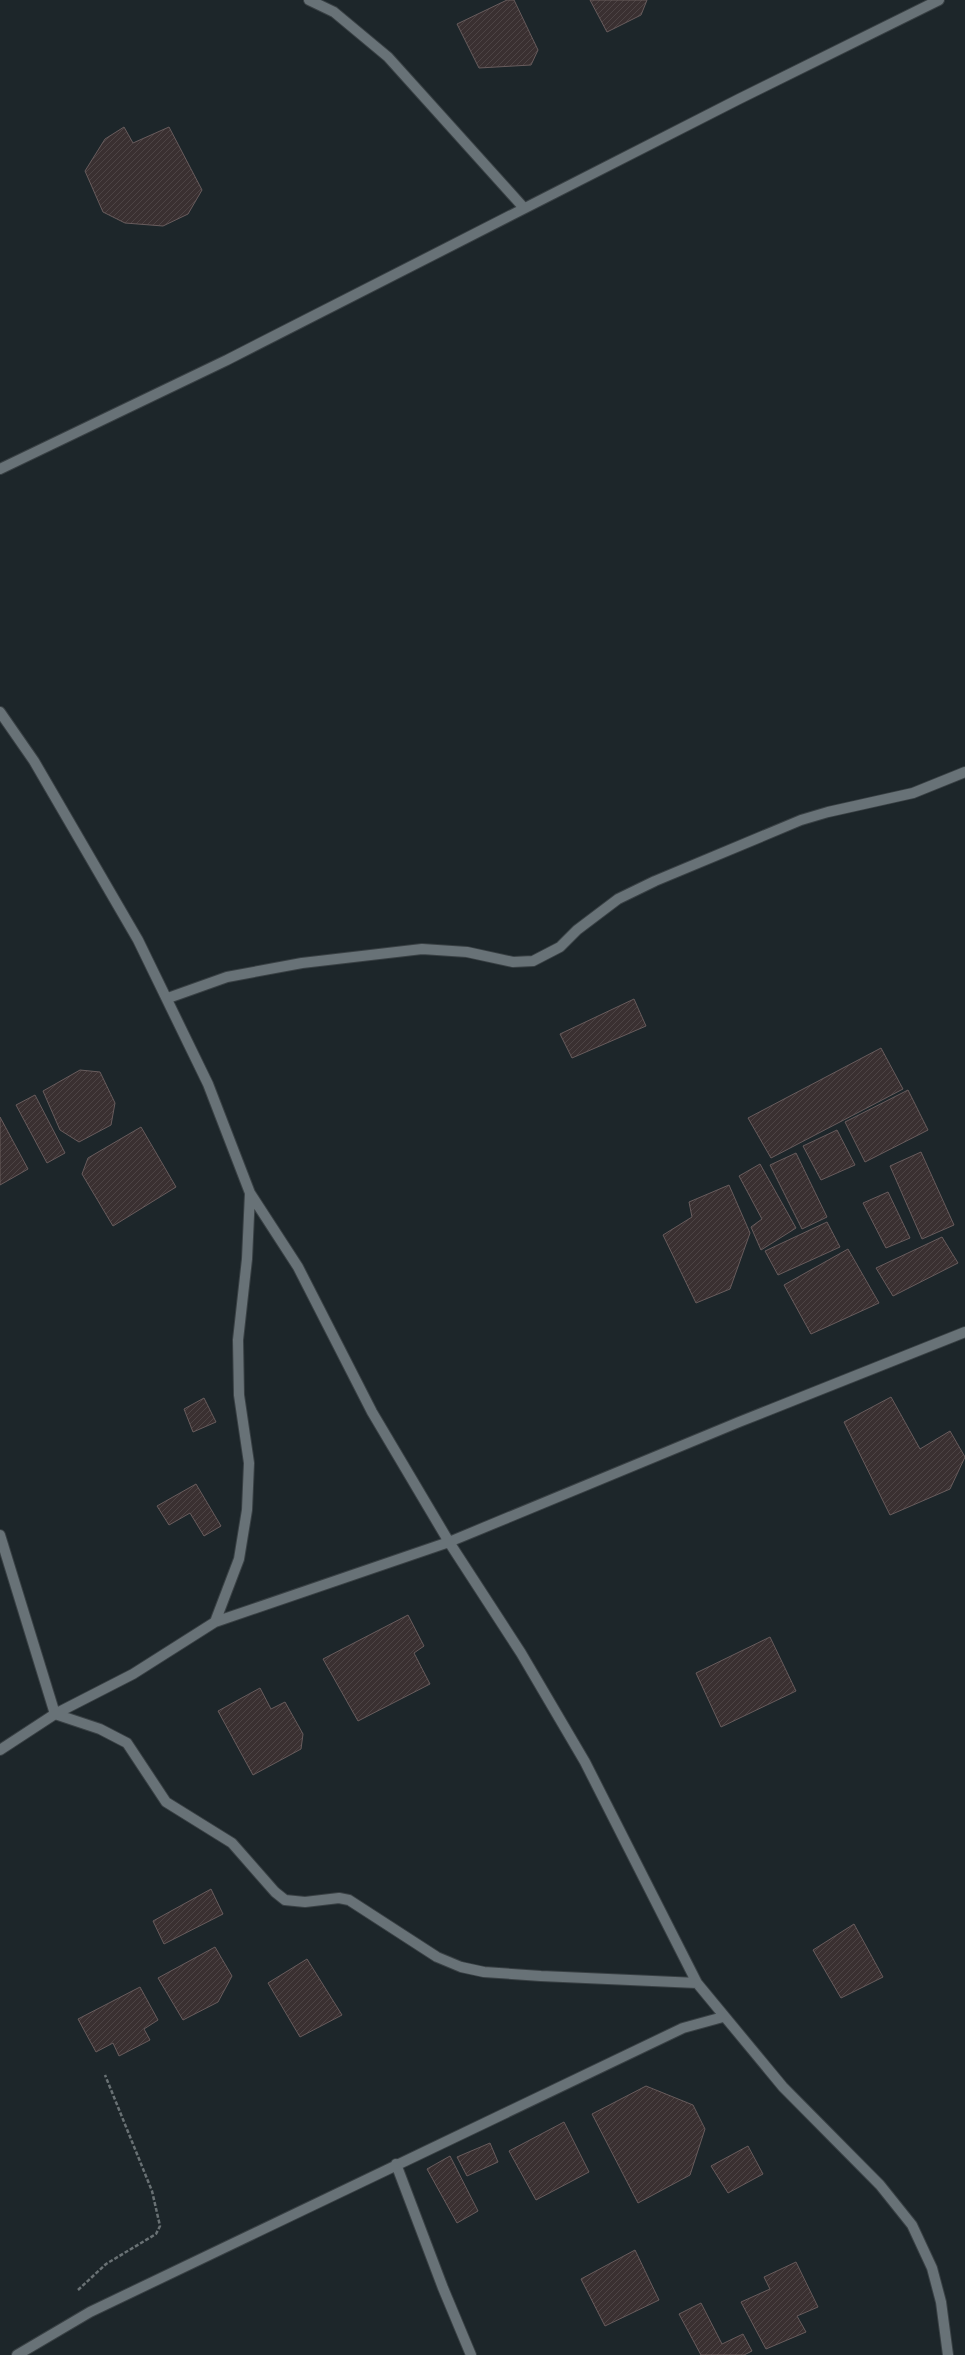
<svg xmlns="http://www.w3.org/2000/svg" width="965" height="2355" font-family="'IBM Plex Sans',sans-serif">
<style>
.building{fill:url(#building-hatch);stroke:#685c5d}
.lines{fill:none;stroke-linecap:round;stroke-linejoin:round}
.minor-casing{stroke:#394044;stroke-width:12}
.path{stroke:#697174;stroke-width:2.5;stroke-dasharray:4 2;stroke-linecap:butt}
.minor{stroke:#687277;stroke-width:10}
</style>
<defs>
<pattern id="building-hatch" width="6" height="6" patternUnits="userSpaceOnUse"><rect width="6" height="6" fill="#3a3031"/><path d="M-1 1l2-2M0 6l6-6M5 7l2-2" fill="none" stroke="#4d4445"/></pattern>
</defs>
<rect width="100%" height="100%" fill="#1d262a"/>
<!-- building -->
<path class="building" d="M507,0H514L538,50L531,65L479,68L457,24Z
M590,0H647L641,15L607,32Z
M124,127L133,143L169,127L202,190L188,214L163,226L125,223L103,212L85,171L105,139Z
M634,999L646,1026L572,1058L560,1034Z
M881,1048L903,1089L771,1158L748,1118Z
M80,1070L100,1072L115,1103L111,1125L79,1142L60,1130L43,1091Z
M908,1090L928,1130L865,1162L845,1122Z
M35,1095L65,1153L47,1163L16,1105Z
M0,1117L28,1169L0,1185Z
M141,1127L176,1187L113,1226L82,1174L88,1158Z
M837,1130L855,1165L821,1180L803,1146Z
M921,1152L954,1225L922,1239L890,1166Z
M796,1153L827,1217L802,1229L770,1165Z
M760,1164L796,1228L761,1250L751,1227L762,1219L739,1176Z
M729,1185L750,1233L730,1289L696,1303L663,1235L692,1217L689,1202Z
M888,1192L910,1238L886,1248L863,1203Z
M827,1222L840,1247L778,1275L765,1251Z
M942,1237L958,1263L893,1296L876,1268Z
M848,1249L879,1303L811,1334L784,1285Z
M891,1397L920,1449L950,1431L965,1457L950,1489L890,1515L844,1422Z
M204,1398L216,1422L193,1432L184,1409Z
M196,1484L221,1526L204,1536L190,1513L169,1525L157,1506Z
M408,1615L424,1646L414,1653L430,1684L358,1721L323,1659Z
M770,1637L796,1691L721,1727L696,1673Z
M260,1688L271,1709L285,1702L303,1734L301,1749L253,1775L218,1711Z
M211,1889L223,1914L164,1944L153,1921Z
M854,1924L883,1977L841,1998L813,1950Z
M215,1947L232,1976L218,2002L183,2020L158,1978Z
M307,1959L342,2015L300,2037L268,1983Z
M140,1987L158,2020L144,2029L150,2040L119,2056L113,2043L96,2052L78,2019Z
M646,2086L693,2105L705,2129L690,2175L638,2203L592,2114Z
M564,2122L589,2172L536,2200L509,2151Z
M490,2143L498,2162L467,2176L457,2157Z
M748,2146L763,2174L728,2193L711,2166Z
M450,2156L478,2211L457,2223L427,2169Z
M635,2250L659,2300L605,2326L581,2279Z
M796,2262L818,2307L797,2316L806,2332L766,2349L741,2302L770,2289L764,2277Z
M701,2303L722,2344L743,2334L752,2351L744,2355H701L679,2314Z"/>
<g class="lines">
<!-- minor casing -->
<g class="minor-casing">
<path id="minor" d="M309,0L334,12L388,57L524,208
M0,469L227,360L739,99L939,0
M0,712L34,761L138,940L208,1084L250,1193L298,1267L372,1412L449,1542L521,1653L585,1762L697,1983L783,2087L880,2185L912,2225L932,2268L941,2302L948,2355
M168,998L227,977L302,963L422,949L467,952L513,962L533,961L560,947L577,930L618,899L655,881L801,820L828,812L913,793L965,772
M0,1535L55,1714L100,1729L127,1743L166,1802L232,1843L275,1892L285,1900L305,1902L339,1898L349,1900L437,1957L461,1967L484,1972L541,1976L697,1983
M215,1622L239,1559L247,1510L249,1463L239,1395L238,1340L247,1259L250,1193
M0,1750L55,1714L133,1674L215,1622L449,1542L739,1422L965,1332
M396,2164L443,2288L471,2355
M17,2355L90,2312L683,2028L723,2017"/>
</g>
<!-- path -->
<path class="path" d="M78,2290L106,2264L156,2234L160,2226L152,2191L105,2075"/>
<!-- minor -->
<use href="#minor" class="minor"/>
</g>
</svg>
